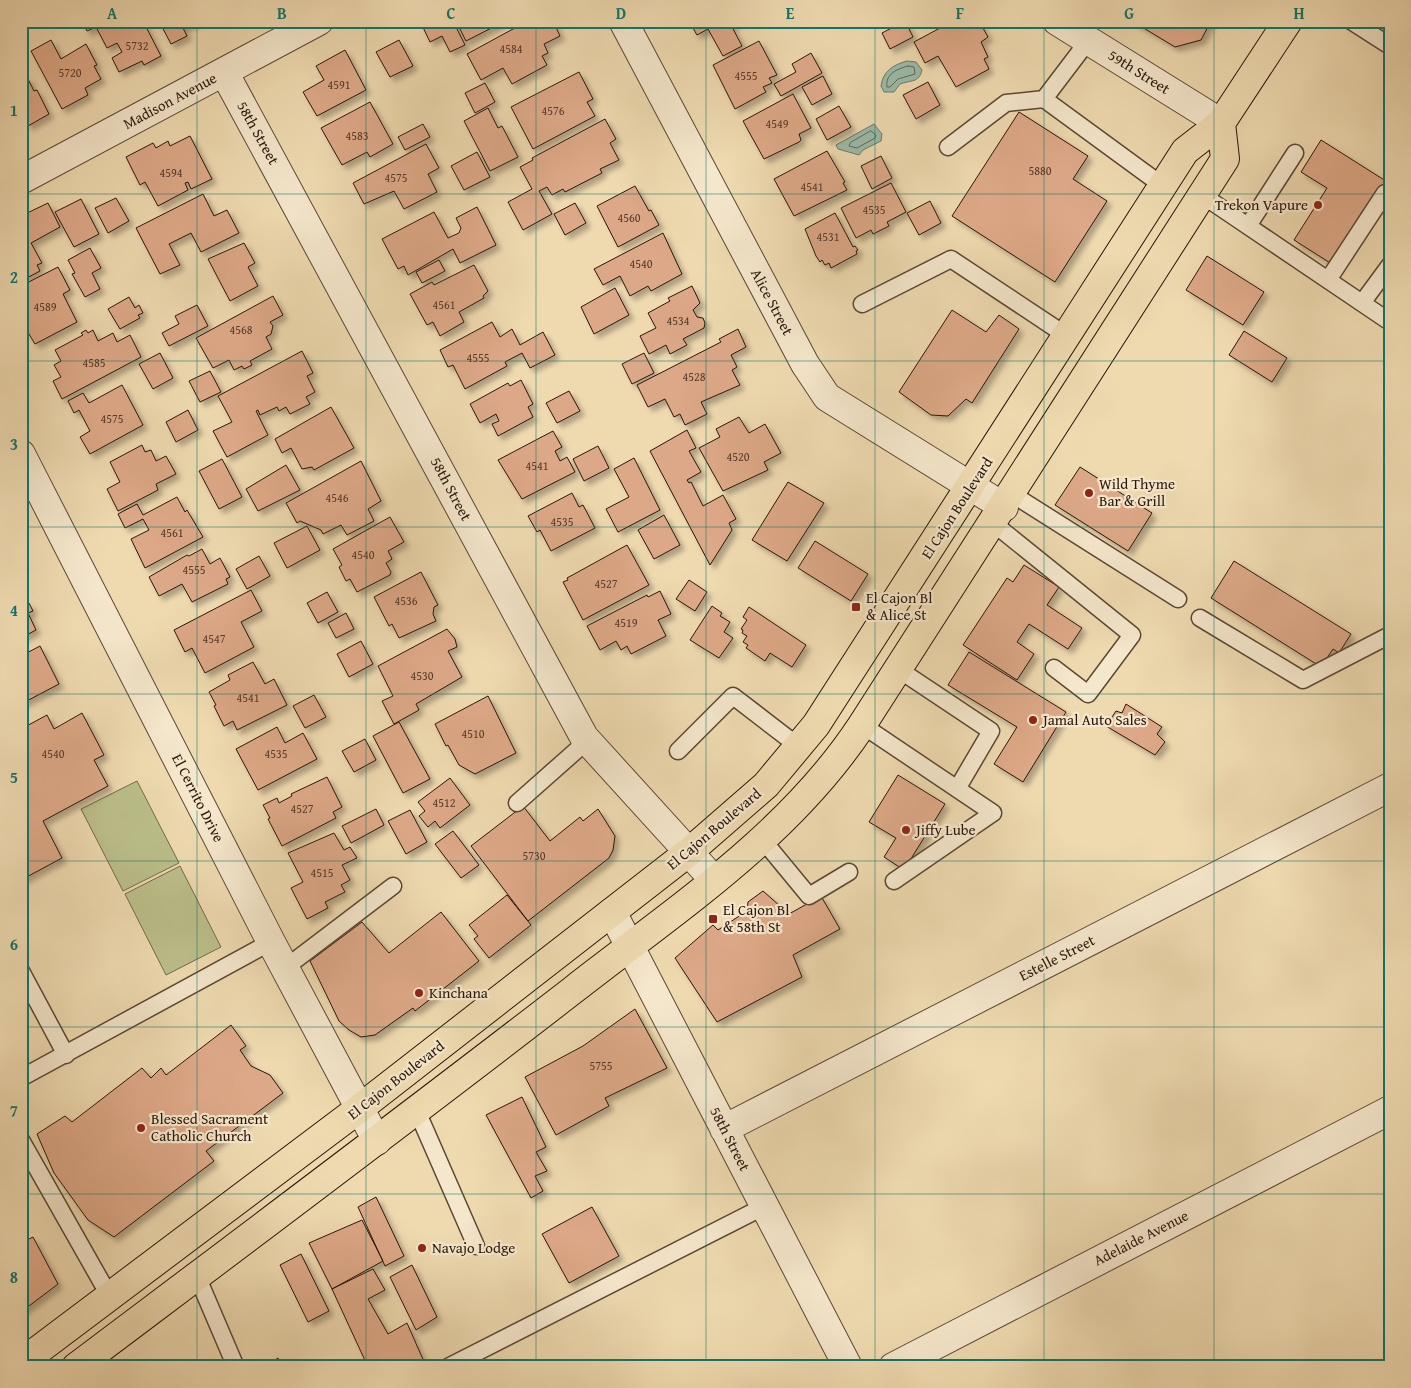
<svg xmlns="http://www.w3.org/2000/svg" width="1411" height="1388" font-family="'Gentium Book Plus',serif">
<style>
.green{fill:#bbbf8a;stroke:#726a4a}
.water{fill:#9abba9;stroke:#6d796a}
.lines{fill:none;stroke-linecap:round;stroke-linejoin:round}
.shore{stroke:#62685a;stroke-width:1}
.building{fill:#dda887;stroke:#2a160b;filter:url(#shadow)}
.lane-casing{stroke:#5b4734;stroke-width:19}
.street-casing{stroke:#5b4734;stroke-width:30}
.primary-casing{stroke:#2a160b;stroke-width:30}
.lane{stroke:#f5e7cc;stroke-width:16}
.street{stroke:#f5e7cc;stroke-width:28}
.primary{stroke:#efdab0;stroke-width:28}
.grid{fill:none;stroke:#0f766e;stroke-width:1;stroke-opacity:0.55}
.poi-dot{fill:#8f2418;stroke:#f5e7cc;stroke-width:2}
.labels{text-anchor:middle;stroke-width:4.5;stroke-linejoin:round;paint-order:stroke}
.number-label{font-size:12px;fill:#573a2a}
.street-label{font-size:15px;fill:#2a160b;stroke:#f5e7cc}
.poi-label{font-size:15px;fill:#2a160b;stroke:#f5e7cc;text-anchor:start}
.neatline{fill:none;stroke:#0f766e;stroke-width:2}
.grid-label{font-size:16px;text-anchor:middle;font-weight:bold;fill:#0f766e}
</style>
<defs>
<filter id="shadow"><feDropShadow dx="4.5" dy="4.5" stdDeviation="2.5" flood-color="#0004"/></filter>
</defs>
<rect width="100%" height="100%" fill="#efdab0"/>
<filter id="stains"><feTurbulence type="fractalNoise" baseFrequency=".004" numOctaves="4"/><feColorMatrix values="0 0 0 0 .2 0 0 0 0 .09 0 0 0 0 .02 0 0 0 .5 -.17"/></filter>
<radialGradient id="worn" r=".72"><stop offset=".6" stop-color="#630" stop-opacity="0"/><stop offset="1" stop-color="#630" stop-opacity=".3"/></radialGradient>
<!-- green -->
<path class="green" d="M137,781L179,863L123,891L81,809Z
M180,866L221,947L166,975L125,894Z"/>
<!-- water -->
<path class="water" d="M907,61L916,62L922,70C919,83 911,80 900,84L894,92H884L881,86C883,71 893,65 907,61Z
M874,124L882,134L881,141L863,150L859,155L838,149L836,145Z"/>
<g class="lines">
<!-- shore -->
<path class="shore" d="M908,66L914,67L915,74L898,79L890,87H887C885,74 897,69 908,66Z
M871,131L876,135L875,138L857,148L849,146L850,143Z"/>
</g>
<!-- building -->
<path class="building" d="M82,21H143L161,56L144,65L142,61L119,72L112,58L122,52L117,43L107,48L96,27L87,31Z
M159,21H197L183,28L187,36L171,44Z
M420,21H453L465,45L450,52L442,36L430,42Z
M456,21H505L466,41Z
M553,21L560,36L544,44L548,53L542,56L547,65L512,84L503,68L481,80L467,54L524,23V21Z
M689,21H738L731,25L742,46L723,56L708,29L697,35Z
M905,21L913,37L890,49L882,33Z
M953,21H979L988,37L981,42L988,57L984,59L989,69L956,87L938,56L925,63L914,42Z
M1132,21H1211L1201,40L1175,47Z
M51,40L61,59L86,44L97,65L94,66L101,79L85,88L88,95L62,109L31,51Z
M399,40L413,66L390,77L376,52Z
M759,41L777,75L769,78L772,83L763,87L766,92L735,109L713,65Z
M345,50L366,90L317,116L303,92L324,80L316,66Z
M811,53L822,73L781,96L774,84L796,72L792,64Z
M579,72L593,99L587,102L595,116L533,149L511,107Z
M823,76L832,94L812,105L802,87Z
M27,77L34,91L37,90L49,114L28,126L21,113V80Z
M928,82L940,105L916,119L903,95Z
M485,83L495,102L475,113L465,93Z
M793,94L811,128L799,134L801,140L799,142L764,159L743,121Z
M370,102L393,144L370,157L367,152L342,165L321,128Z
M839,106L851,127L827,140L816,119Z
M488,108L498,128L502,126L518,157L490,171L464,121Z
M1019,112L1088,156L1073,179L1107,201L1055,282L952,216Z
M605,119L616,139L610,143L619,160L600,169L602,173L565,192L563,189L552,195L547,187L539,191L552,214L523,230L508,202L532,189L520,167L533,160L532,158Z
M423,124L430,137L405,150L398,137Z
M190,136L212,179L191,189L188,182L185,183L188,190L158,206L145,182L140,185L126,157L153,143L156,148L168,141L170,146Z
M1321,140L1389,183L1335,266L1294,240L1327,188L1301,172Z
M426,144L439,168L428,174L437,192L404,209L394,191L364,204L353,183Z
M827,151L845,182L843,183L847,190L794,216L774,179Z
M477,152L490,177L464,190L451,166Z
M881,156L892,178L872,189L861,166Z
M891,183L906,212L887,222L889,226L873,234L871,230L856,238L841,208Z
M635,186L649,211L651,210L659,225L618,247L597,206Z
M203,194L214,216L227,210L239,233L201,252L191,233L169,244L180,265L160,274L136,228Z
M116,198L129,221L108,233L95,208Z
M81,199L99,234L74,247L55,212Z
M930,201L941,223L919,235L907,213Z
M48,203L60,227L31,243L42,263L37,265L40,271L21,281V216Z
M575,203L586,223L565,235L554,214Z
M477,207L496,245L460,263L453,249L408,275L404,266L398,269L382,239L434,212L448,238L459,233L461,228L456,218Z
M835,213L853,247L855,246L858,250L856,251L857,254L831,268L829,263L825,265L822,260L820,262L816,256L805,229Z
M663,233L682,274L651,291L648,286L630,296L620,276L603,285L594,269Z
M244,243L255,263L248,267L258,286L230,301L208,259Z
M90,248L101,268L92,273L100,289L85,297L72,274L75,273L68,260Z
M1207,256L1264,292L1243,325L1186,290Z
M439,260L445,271L422,283L416,272Z
M474,265L488,291L483,296L484,298L459,312L464,322L440,336L433,322L427,325L410,294L432,282L434,285Z
M58,267L70,290L63,294L77,322L35,344L21,321V286Z
M692,286L700,303L693,310L697,317L703,318L705,323L704,328L683,339L687,345L670,354L666,345L649,354L640,336L656,328L648,313L670,301L668,298Z
M615,288L629,315L594,334L581,307Z
M273,296L283,315L270,322L273,326L271,334L266,337L272,349L250,361L252,365L244,369L242,366L234,370L229,360L213,368L196,338Z
M129,297L135,308L139,305L143,313L138,315L140,318L120,329L108,309Z
M197,305L208,326L169,346L162,333L179,324L175,316Z
M952,310L986,332L999,315L1019,329L972,403L966,399L948,416L931,415L899,392Z
M492,322L500,337L512,329L520,345L543,332L555,355L530,368L522,353L505,362L507,366L465,389L453,365L448,367L440,350Z
M738,329L746,347L731,355L737,367L732,370L740,385L701,402L707,414L685,425L680,414L674,417L665,399L648,407L637,385L721,342L719,339Z
M86,330L88,333L93,330L98,341L113,333L117,342L130,335L141,357L62,399L53,381L61,377L54,365L61,361L55,350L83,335L81,333Z
M1244,331L1287,358L1272,382L1229,355Z
M302,351L313,373L307,376L315,392L306,397L310,404L290,414L286,407L279,411L277,407L260,415L258,410L256,411L268,435L227,457L213,431L232,422L218,396Z
M160,353L173,378L153,389L139,364Z
M644,353L654,373L632,384L622,364Z
M210,371L221,392L200,402L189,381Z
M521,380L533,404L528,407L533,417L498,436L492,424L499,421L496,414L480,423L470,404L508,383L510,386Z
M122,385L143,425L90,454L80,437L90,431L79,410L74,413L68,401L83,393L89,403Z
M569,391L580,411L557,423L546,403Z
M331,407L354,448L314,470L312,467L302,469L291,448L282,453L275,439Z
M188,410L198,430L176,442L166,422Z
M739,417L749,433L765,424L781,453L764,462L768,470L723,491L699,448L720,437L716,429Z
M687,430L696,448L689,451L701,472L687,480L689,483L691,482L703,506L723,495L736,519L729,523L732,530L710,565L650,451Z
M553,431L562,447L555,451L560,461L567,457L575,472L522,499L498,460Z
M142,445L145,452L151,450L156,461L166,456L176,474L156,484L158,490L118,511L107,489L120,482L110,462Z
M598,446L609,468L584,481L573,459Z
M634,458L660,510L618,532L606,509L629,497L614,469Z
M222,459L242,497L219,509L199,471Z
M361,461L381,501L368,509L374,521L347,535L341,525L323,534L321,530L300,521L297,523L286,503Z
M286,465L300,490L258,511L246,489Z
M1080,467L1152,513L1128,551L1055,505Z
M788,482L824,503L787,561L752,540Z
M572,493L579,507L583,505L595,528L551,551L540,530L537,532L528,516Z
M177,497L185,512L187,510L203,537L145,568L131,539L149,530L143,519L125,528L118,514L137,504L143,515Z
M664,515L680,545L654,559L638,530Z
M390,517L404,542L388,551L392,559L386,563L391,572L390,575L357,592L350,579L346,581L339,567L342,565L333,549Z
M307,526L320,550L287,568L274,543Z
M815,541L868,574L851,601L798,568Z
M627,545L649,585L583,620L563,582L568,580L567,578Z
M202,549L210,564L220,558L230,577L226,579L228,584L192,602L182,584L159,596L149,577L187,555L189,556Z
M259,556L270,576L247,589L236,569Z
M1234,561L1351,634L1339,653L1333,649L1321,667L1211,598Z
M1024,565L1059,587L1047,605L1082,628L1068,649L1029,624L1017,642L1034,654L1017,680L963,645L1007,578L1013,582Z
M421,572L438,605L434,607L433,614L436,621L399,638L392,624L389,626L374,597Z
M689,580L707,592L695,611L676,599Z
M251,590L262,611L241,622L254,647L205,673L192,648L185,652L174,630Z
M660,591L671,614L658,620L666,636L631,654L627,646L621,650L616,641L600,650L587,626L647,595L648,597Z
M327,592L338,612L318,623L307,603Z
M21,601L24,606L29,603L33,611L28,613L36,630L21,638Z
M712,606L722,613L720,616L730,622L724,632L733,638L719,658L690,640Z
M749,607L806,645L792,667L770,653L765,661L746,648L748,645L743,642L747,636L742,633L743,630L741,629L747,620L743,617Z
M346,613L354,629L336,638L328,623Z
M447,629L455,639L457,647L448,651L462,677L416,704L419,710L394,724L382,701L393,696L378,666Z
M361,641L373,664L349,677L337,654Z
M40,646L59,684L21,704V656Z
M969,652L1066,712L1023,782L994,764L1017,727L948,685Z
M253,662L265,684L274,679L287,705L237,730L233,721L224,726L214,706L216,705L209,692L230,680L228,675Z
M314,695L326,717L305,728L293,706Z
M488,696L516,753L475,774L459,765L448,745L446,746L435,724Z
M1126,704L1162,727L1157,734L1165,742L1155,755L1106,726L1116,711L1122,713Z
M82,713L104,755L94,760L108,786L43,821L62,858L21,880V816L28,812L21,800V729L47,715L54,729Z
M399,722L430,779L403,793L373,736Z
M277,727L285,743L303,733L317,759L258,790L236,749Z
M365,739L376,760L354,772L342,751Z
M898,775L945,804L904,870L884,857L896,838L869,822Z
M327,777L342,807L333,812L336,818L282,846L268,819L270,818L263,805L277,798L279,803L292,796L291,794Z
M450,778L470,805L440,828L435,821L428,827L419,816L425,811L418,802Z
M523,806L550,841L580,817L583,821L598,809L615,836L613,850L609,858L528,921L471,846Z
M376,809L384,825L351,843L342,826Z
M410,810L427,842L406,854L388,821Z
M453,831L479,865L461,878L435,844Z
M334,833L344,850L350,847L357,858L342,865L350,880L341,885L345,892L325,902L328,908L307,919L291,888L303,882L288,853Z
M763,891L789,914L821,896L840,929L793,955L802,977L717,1022L675,958L713,925L718,930L747,911L748,902Z
M507,895L531,925L489,958L474,939L478,936L469,925Z
M441,912L479,961L415,1011L413,1008L375,1035L361,1037L349,1030L339,1021L310,961L362,922L389,953Z
M635,1009L667,1068L605,1098L609,1106L556,1135L525,1077L583,1046Z
M231,1025L246,1046L240,1050L251,1066L270,1075L283,1093L206,1151L214,1161L114,1237L88,1220L54,1173L37,1134L65,1116L72,1122L142,1068L151,1078L161,1068L166,1075Z
M522,1097L546,1147L536,1152L547,1171L535,1176L543,1191L531,1198L486,1115Z
M376,1197L404,1256L385,1266L358,1207Z
M592,1207L619,1256L569,1283L542,1234Z
M362,1220L383,1261L332,1289L309,1243Z
M33,1237L58,1284L21,1312V1243Z
M301,1254L329,1311L308,1322L280,1265Z
M412,1265L437,1317L416,1330L390,1277Z
M373,1269L385,1290L368,1299L388,1334L407,1323L425,1364L419,1367H368L332,1289Z
M278,1358L283,1367H264Z"/>
<g class="lines">
<!-- lane casing -->
<g class="lane-casing">
<path id="lane" d="M1351,21L1390,46
M1044,99L1163,186
M948,147L1006,103L1044,99L1088,41
M1202,195L1390,322
M1248,226L1295,153
M1328,280L1385,193
M1362,303L1390,265
M862,304L951,259L1067,336
M1012,494L1178,599
M993,523L1132,635L1088,694L1054,668
M1200,618L1303,680L1390,635
M898,669L991,731L957,789
M862,725L993,813L894,881
M678,751L733,696L798,746
M517,803L587,741
M762,839L809,896L849,872
M285,968L393,886
M21,971L66,1055
M21,1078L271,942
M417,1111L476,1246
M21,1140L110,1297
M197,1276L235,1365
M448,1367L765,1206"/>
</g>
<!-- street casing -->
<g class="street-casing">
<path id="street" d="M623,21L805,364L827,397L1004,507
M1057,21L1221,123
M224,72L584,737L714,880
M21,180L319,21
M21,454L271,942L377,1141
M612,912L848,1367
M724,1129L1390,787
M893,1367L1390,1110"/>
</g>
<!-- primary casing -->
<g class="primary-casing">
<path id="primary" d="M21,1363L360,1108L689,852L766,785L816,725L1185,151L1221,123L1288,21
M76,1367C242,1242 409,1117 573,990C675,910 789,836 862,725L1225,159L1221,123"/>
</g>
<!-- lane -->
<use href="#lane" class="lane"/>
<!-- street -->
<use href="#street" class="street"/>
<!-- primary -->
<use href="#primary" class="primary"/>
</g>
<!-- grid -->
<path class="grid" d="M197,21V1367M366,21V1367M536,21V1367M706,21V1367M875,21V1367M1044,21V1367M1214,21V1367M21,194H1390M21,361H1390M21,527H1390M21,694H1390M21,861H1390M21,1027H1390M21,1194H1390"/>
<!-- markers -->
<g class="poi-dot">
<circle cx="1318" cy="205" r="5"/>
<circle cx="1089" cy="493" r="5"/>
<rect x="851" y="602" width="10" height="10" rx="2.5"/>
<circle cx="1033" cy="720" r="5"/>
<circle cx="906" cy="830" r="5"/>
<rect x="708" y="914" width="10" height="10" rx="2.5"/>
<circle cx="419" cy="993" r="5"/>
<circle cx="141" cy="1128" r="5"/>
<circle cx="422" cy="1248" r="5"/>
</g>
<g class="labels">
<!-- number labels -->
<g class="number-label">
<text x="137" y="50">5732</text>
<text x="511" y="53">4584</text>
<text x="70" y="77">5720</text>
<text x="746" y="80">4555</text>
<text x="339" y="89">4591</text>
<text x="553" y="115">4576</text>
<text x="777" y="128">4549</text>
<text x="357" y="140">4583</text>
<text x="1040" y="175">5880</text>
<text x="171" y="177">4594</text>
<text x="396" y="182">4575</text>
<text x="812" y="191">4541</text>
<text x="874" y="214">4535</text>
<text x="629" y="222">4560</text>
<text x="828" y="241">4531</text>
<text x="641" y="268">4540</text>
<text x="444" y="309">4561</text>
<text x="45" y="311">4589</text>
<text x="678" y="325">4534</text>
<text x="241" y="334">4568</text>
<text x="478" y="362">4555</text>
<text x="94" y="367">4585</text>
<text x="694" y="381">4528</text>
<text x="112" y="423">4575</text>
<text x="738" y="461">4520</text>
<text x="537" y="470">4541</text>
<text x="337" y="502">4546</text>
<text x="562" y="526">4535</text>
<text x="172" y="537">4561</text>
<text x="363" y="559">4540</text>
<text x="194" y="574">4555</text>
<text x="606" y="588">4527</text>
<text x="406" y="605">4536</text>
<text x="626" y="627">4519</text>
<text x="214" y="643">4547</text>
<text x="422" y="680">4530</text>
<text x="248" y="702">4541</text>
<text x="473" y="738">4510</text>
<text x="53" y="758">4540</text>
<text x="276" y="758">4535</text>
<text x="444" y="807">4512</text>
<text x="302" y="813">4527</text>
<text x="534" y="860">5730</text>
<text x="322" y="877">4515</text>
<text x="601" y="1070">5755</text>
</g>
<!-- street labels -->
<g class="street-label">
<text transform="translate(1139 72) rotate(32)" y="5">59th Street</text>
<text transform="translate(170 101) rotate(-28)" y="5">Madison Avenue</text>
<text transform="translate(258 133) rotate(61)" y="5">58th Street</text>
<text transform="translate(772 302) rotate(62)" y="5">Alice Street</text>
<text transform="translate(451 489) rotate(62)" y="5">58th Street</text>
<text transform="translate(957 508) rotate(-57)" y="5">El Cajon Boulevard</text>
<text transform="translate(198 798) rotate(63)" y="5">El Cerrito Drive</text>
<text transform="translate(714 829) rotate(-40)" y="5">El Cajon Boulevard</text>
<text transform="translate(1057 958) rotate(-27)" y="5">Estelle Street</text>
<text transform="translate(396 1080) rotate(-38)" y="5">El Cajon Boulevard</text>
<text transform="translate(730 1139) rotate(63)" y="5">58th Street</text>
<text transform="translate(1141 1238) rotate(-27)" y="5">Adelaide Avenue</text>
</g>
<!-- poi labels -->
<g class="poi-label">
<text x="1308" y="210" text-anchor="end">Trekon Vapure</text>
<text x="1099" y="489">Wild Thyme<tspan x="1099" dy="17">Bar &amp; Grill</tspan></text>
<text x="866" y="603">El Cajon Bl<tspan x="866" dy="17">&amp; Alice St</tspan></text>
<text x="1043" y="725">Jamal Auto Sales</text>
<text x="916" y="835">Jiffy Lube</text>
<text x="723" y="915">El Cajon Bl<tspan x="723" dy="17">&amp; 58th St</tspan></text>
<text x="429" y="998">Kinchana</text>
<text x="151" y="1124">Blessed Sacrament<tspan x="151" dy="17">Catholic Church</tspan></text>
<text x="432" y="1253">Navajo Lodge</text>
</g>
</g>
<!-- margin -->
<rect width="1411" height="1388" fill="none" stroke="#efdab0" stroke-width="55"/>
<rect x="28" y="28" width="1356" height="1332" class="neatline"/>
<g class="grid-label">
<text x="112" y="19">A</text>
<text x="282" y="19">B</text>
<text x="451" y="19">C</text>
<text x="621" y="19">D</text>
<text x="790" y="19">E</text>
<text x="960" y="19">F</text>
<text x="1129" y="19">G</text>
<text x="1299" y="19">H</text>
<text x="14" y="116">1</text>
<text x="14" y="283">2</text>
<text x="14" y="450">3</text>
<text x="14" y="616">4</text>
<text x="14" y="783">5</text>
<text x="14" y="950">6</text>
<text x="14" y="1116">7</text>
<text x="14" y="1283">8</text>
</g>
<rect width="100%" height="100%" filter="url(#stains)"/>
<rect width="100%" height="100%" fill="url(#worn)"/>
</svg>
